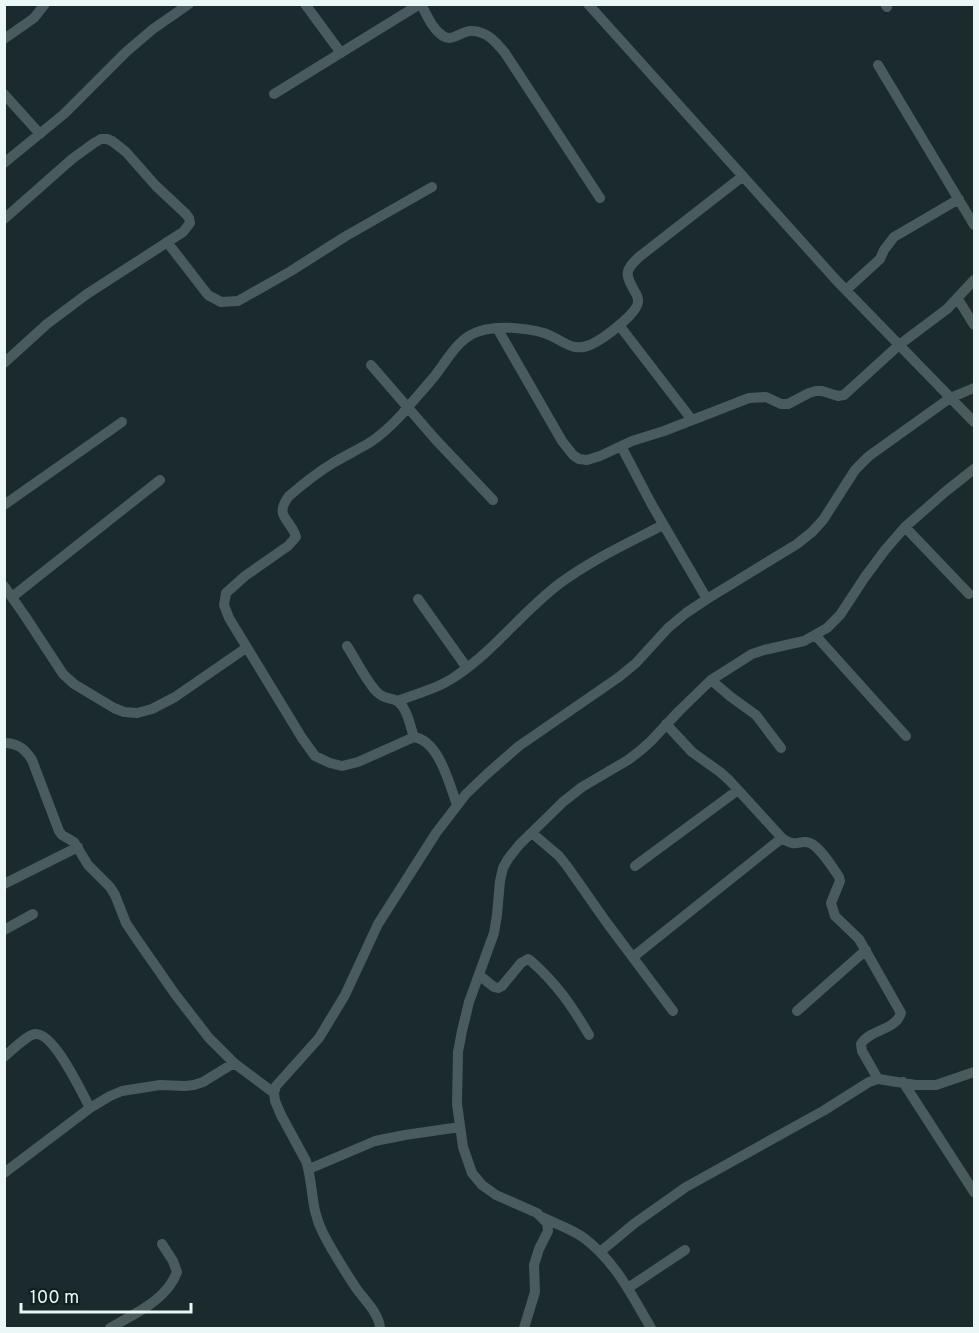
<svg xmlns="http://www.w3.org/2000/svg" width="979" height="1333" font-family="Overpass,sans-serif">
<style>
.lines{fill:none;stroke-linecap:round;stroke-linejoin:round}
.street{stroke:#495b5d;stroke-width:10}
</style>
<rect width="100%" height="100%" fill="#1a2a2d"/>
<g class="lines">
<!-- street -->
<path class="street" d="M305,4L341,53
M421,4C427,15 432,29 443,36C453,42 460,32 470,31C486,30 496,42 505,53L600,198
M588,4L837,281L974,422
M885,4L887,7
M4,39L34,18L45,4
M878,65L974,225
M4,94L40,134
M274,94L420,4
M4,163L64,114L126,52L153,29L189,4
M4,219L72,159L94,143L101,139H107L112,141L126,152L156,186L186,214L189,218L190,223L183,232L87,294L47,324L4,363
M167,242L208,295L221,302L238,301L291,271L346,236L432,187
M846,290L880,259L884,250L894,237L959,199
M958,299L974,325
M619,325L692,420
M497,328L562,441L573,455L579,459L587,460L600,456L632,441L664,431L749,398L766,397L781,404H788L809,393L816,391H822L838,396L844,395L899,345L947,309L974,280
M371,365L436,440L493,500
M621,446L652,505L707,599
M4,505L122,422
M905,527L969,594
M4,586L25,616L63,674L74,684L114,708L124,712L137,713L152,709L175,697L246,648
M12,597L160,480
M418,599L467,668
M816,636L906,736
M347,646C356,660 364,677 375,690C382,698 386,697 395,700C407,705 410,726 414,737
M711,680L731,697L756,715L781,748
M397,701C417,694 439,688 456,676C495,650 522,612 559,584C591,560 628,543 663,525
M666,724L692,752L720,772L729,780L782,838C797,849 799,839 810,843C820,847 833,868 839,877L840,881L831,903L835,916L859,939L901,1013C895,1031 870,1029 861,1044L862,1051L878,1079
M4,743C18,743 25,749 32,760L59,831L62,835L74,842L88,865L110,887L115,895L126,923L136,938L175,994L209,1038L234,1063L274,1093
M457,805C449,783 439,741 414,737L358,762L342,766L330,763L315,756L302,738L229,618L224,605L226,593L245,576L288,546L296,537C291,519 273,517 289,496C303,484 318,472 333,463C345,456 357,450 369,443C382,435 393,424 403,413C413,401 423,390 433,378C447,361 458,337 480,331C498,325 526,328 544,333C563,339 572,355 594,343C604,338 640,312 638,300C638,298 636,293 635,292C625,274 624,271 639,257L743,176
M532,833L559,856L567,866L607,923L673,1011
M635,866L738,790
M4,884L78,847
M4,930L33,914
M633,957L782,838
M479,975L494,987L498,988L502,986L521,963L528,959L531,961C557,984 572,1006 589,1035
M797,1011L866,950
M4,1057C11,1051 27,1035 35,1034C54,1032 82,1093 90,1108
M903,1082L974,1192
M309,1169L375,1141L405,1135L460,1127
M4,1173L90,1108L110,1096L122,1091L160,1085L185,1086L194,1085L203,1082L234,1063
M542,1217C556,1224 572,1229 584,1238C616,1262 632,1296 651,1328
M600,1252L635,1223L686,1187L823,1111L869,1082L878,1079L916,1085H936L974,1072
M628,1288L685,1250
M110,1328C134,1314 167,1300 177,1272L173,1261L162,1244
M380,1328C379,1312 362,1298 354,1285C343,1268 332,1251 323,1233C310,1208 314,1186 306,1161L281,1115L275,1101L274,1093L276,1086L319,1038L345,995L378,924L436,833L466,794L487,774L519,746L619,677L636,663L668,628L686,613L707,599L797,544L812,532L823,520L855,470L869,456L950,398L974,388
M524,1328L535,1292L534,1265L539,1249L548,1231L547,1223L537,1213L496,1195L482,1185L472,1173L463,1147L457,1104L458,1052L462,1031L469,1002L494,933L497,915L500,881L503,868L508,859L519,845L563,802L582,787L628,760L641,750L651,741L679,711L711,680L752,654L764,650L804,641L827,628L840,615L865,577L885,550L905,527L945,492L974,469"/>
</g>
<!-- border -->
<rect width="979" height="1333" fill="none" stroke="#ebf6f7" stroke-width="12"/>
<!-- scale -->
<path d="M21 1303v9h170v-9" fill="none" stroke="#ebf6f7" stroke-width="3"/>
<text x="30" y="1303" font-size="18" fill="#ebf6f7" stroke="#102123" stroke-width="4.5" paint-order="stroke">100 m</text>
</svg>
